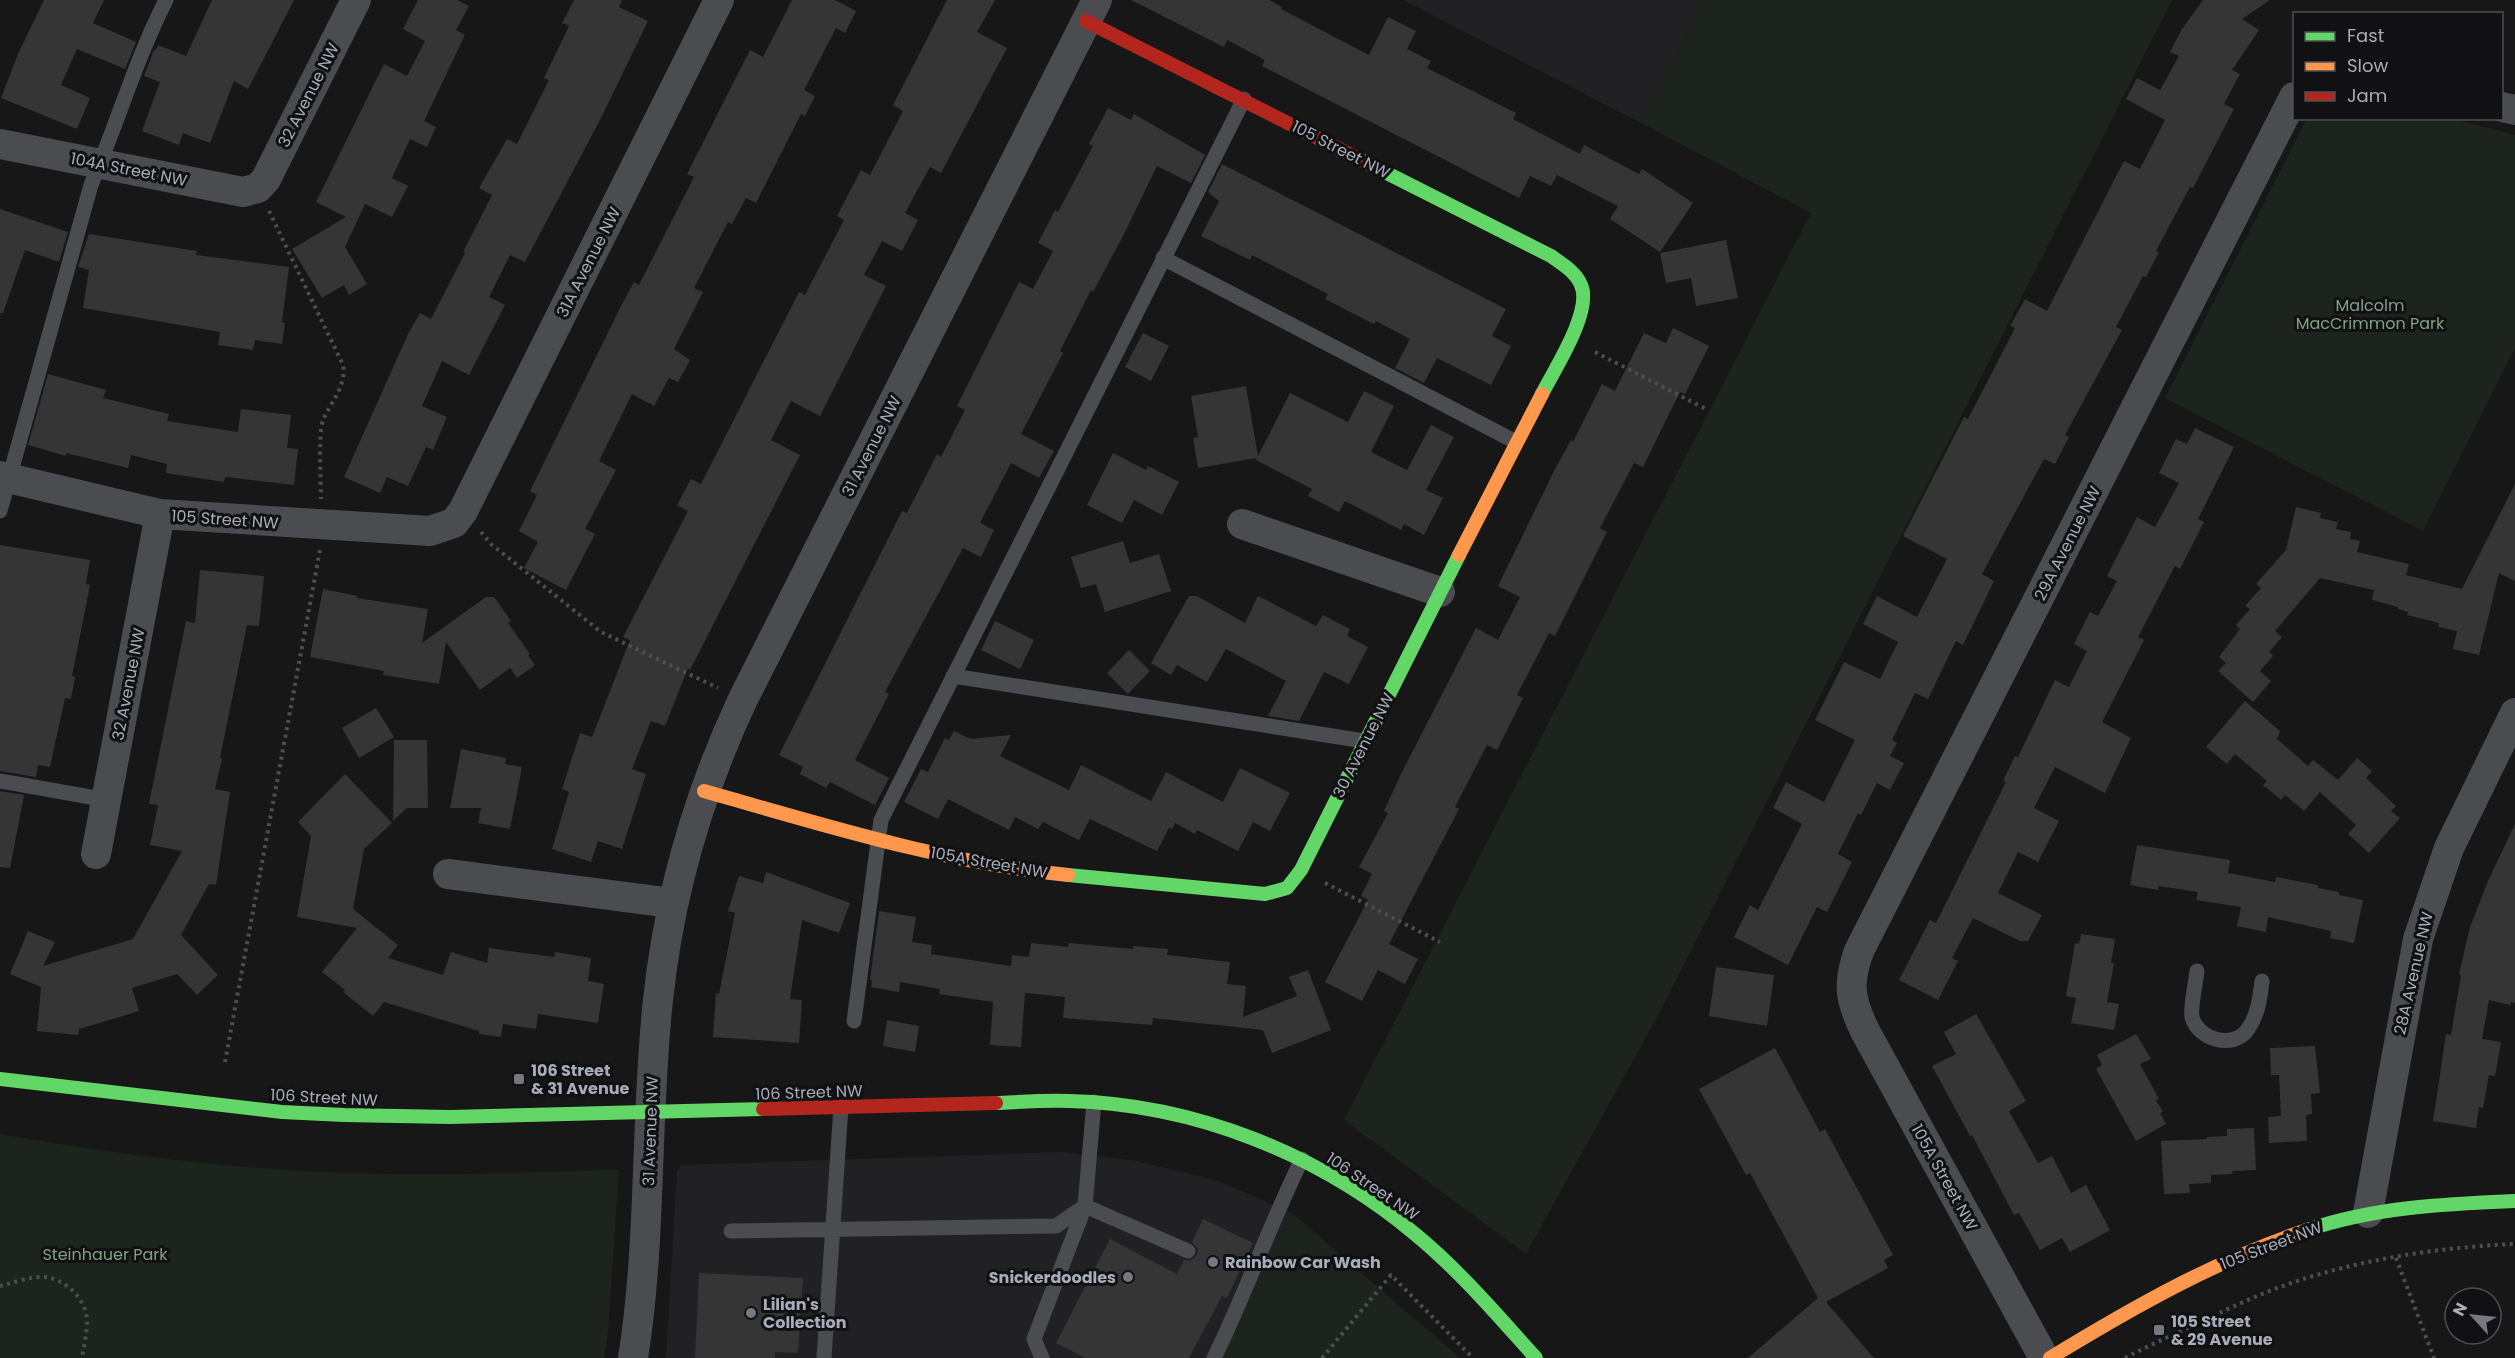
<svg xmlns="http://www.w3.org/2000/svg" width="2515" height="1358" font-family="Poppins,sans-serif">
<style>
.built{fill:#212123}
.green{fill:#1d241e}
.building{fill:#353536}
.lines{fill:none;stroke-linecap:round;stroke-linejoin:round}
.path{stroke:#4d4e52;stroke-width:4;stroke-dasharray:3 4.5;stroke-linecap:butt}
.lane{stroke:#4b4c50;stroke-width:15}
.street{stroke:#4b4c50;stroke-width:30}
.fast{stroke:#63d668;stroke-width:14}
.slow{stroke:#ff974d;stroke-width:14}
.jam{stroke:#b3261e;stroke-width:14}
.poi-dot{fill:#757880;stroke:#111113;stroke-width:2}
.labels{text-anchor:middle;stroke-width:6;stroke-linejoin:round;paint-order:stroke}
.street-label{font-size:16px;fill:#a8adb8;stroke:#111113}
.park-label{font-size:16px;fill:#7fa381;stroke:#111113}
.poi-label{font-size:16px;font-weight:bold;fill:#a8adb8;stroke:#111113;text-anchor:start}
</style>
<rect width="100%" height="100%" fill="#171717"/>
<!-- built -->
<path class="built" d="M1403,0H1705L1641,123Z
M1062,1152L1137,1161L1219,1181L1292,1213L1219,1358H666L677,1171L681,1165Z"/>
<!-- green -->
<path class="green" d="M1705,0H2172L1661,1010L1526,1254L1344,1120L1811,213L1641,123Z
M2307,118L2454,119L2515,135V348L2423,531L2165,398Z
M0,1134C114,1154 231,1169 347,1173C438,1176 529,1173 619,1169L608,1332L604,1358H0Z
M1292,1213L1460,1358H1219Z"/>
<!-- building -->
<path class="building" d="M44,0H104L93,23L136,42L125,69L77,49L61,85L90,98L77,129L1,98L18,54Z
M212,0H294L248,89L234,81L210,143L183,133L179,145L142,131L160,82L144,76L154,50H156L158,45L186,56Z
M418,0H457L469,6L456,30L465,35L424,121L436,127L427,147L410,139L392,178L408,186L392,217L365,204L345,247L367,284L349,295L344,285L322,298L292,249L346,217L316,202L384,64L407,76L425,41L403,29Z
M574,0H622L619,7L648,21L601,118L525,262L510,255L489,297L505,305L469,375L442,361L422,406L447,417L433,450L426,447L408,486L387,477L380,493L344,477L408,334L420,313L431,319L465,253L463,252L492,195L479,188L507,139L517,144L549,80L544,78L569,26L562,23Z
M792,0H835L856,11L845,33L836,28L804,90L815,96L805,116L801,114L756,203L746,198L732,224L728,222L694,288L703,292L674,349L690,360L678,382L669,378L654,406L632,394L599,461L616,470L585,529L595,534L566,590L524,568L538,542L519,531L537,495L530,491L621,306L634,282L639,285L694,177L687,174L750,50L763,57Z
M947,0H995L977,32L1007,48L941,173L930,167L905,213L918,220L902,251L882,241L864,275L886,286L820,416L791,401L771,440L800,455L690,670L688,668L665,726L651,721L632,769L646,774L622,849L598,841L591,862L552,849L569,792L562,789L580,733L592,737L630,640L623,637L688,511L677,505L691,479L701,484L799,292L805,295L844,220L837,216L861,170L870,175L903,111L893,105Z
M1131,0H1269L1282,7L1281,9L1369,55L1388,17L1416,31L1407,49L1431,61L1427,68L1516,113L1513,119L1580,154L1584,145L1639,174L1642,169L1693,203L1660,252L1610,219L1618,206L1557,175L1551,186L1530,176L1519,198L1262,66L1265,60L1227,40L1224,47Z
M2203,0H2270L2242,19L2259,30L2232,70L2240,74L2224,104L2234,109L2193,188L2190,187L2156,251L2159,252L2146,277L2143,276L2116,327L2122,330L2065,435L2069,437L2055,464L2044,459L1982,574L1994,581L1963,645L1956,641L1928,699L1915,693L1892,740L1897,743L1890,756L1904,763L1890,790L1877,783L1861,815L1858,813L1838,854L1852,862L1827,912L1817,907L1788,965L1734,937L1750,905L1758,910L1802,824L1773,808L1786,782L1824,802L1855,740L1815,720L1844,662L1880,679L1898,642L1863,624L1877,596L1917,617L1947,559L1903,536L1964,417L1968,419L2015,328L2010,326L2025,299L2047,311L2124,161L2140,169L2165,120L2126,99L2137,78L2160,90L2179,56L2170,52L2182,29Z
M1108,108L1131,120L1134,114L1205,155L1191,183L1157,166L1123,236L1093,292L1091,290L1060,351L1063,353L1021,434L1054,451L1039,478L1011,463L980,523L994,530L981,557L963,548L885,692L889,694L855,760L889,778L875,805L830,782L826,788L800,774L803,767L779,755L902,511L907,513L937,454L941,457L965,410L957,406L1019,282L1033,289L1053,251L1038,243L1055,210L1058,212L1093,146L1089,144Z
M1222,164L1506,309L1492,336L1511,346L1491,385L1437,358L1424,383L1395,368L1410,339L1376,321L1374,324L1325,299L1328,294L1252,255L1250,260L1201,236L1219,201L1208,192Z
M0,209L68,232L59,262L25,250L3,313H0Z
M89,234L197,251L196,255L289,267L282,322L285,323L282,344L255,340L253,350L218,345L220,332L83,308L89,270L78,267Z
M1726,240L1738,298L1696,306L1691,278L1666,283L1660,253Z
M1673,328L1709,346L1685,394L1680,392L1643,467L1634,463L1600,528L1607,532L1555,636L1549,633L1517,695L1523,698L1497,750L1487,745L1455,807L1459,809L1389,944L1418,959L1405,984L1378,970L1362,1001L1325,982L1368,900L1361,896L1372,874L1359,867L1388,813L1384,811L1401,774L1476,628L1498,640L1520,597L1498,586L1554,471L1571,440L1573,442L1602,384L1615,391L1644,333L1666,343Z
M1143,333L1169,346L1151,381L1125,367Z
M48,374L106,390L103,398L169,414L167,421L238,432L241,409L291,415L287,448L298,449L294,485L225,477L224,482L166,473L167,464L131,455L128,468L66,453V456L28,445Z
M1246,386L1258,456L1290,393L1348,422L1364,391L1394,406L1371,452L1407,470L1431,425L1454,437L1426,490L1443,498L1424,535L1404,524L1401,530L1345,501L1339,512L1308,496L1312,489L1256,460L1257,458L1198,468L1193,438L1198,437L1191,396Z
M2195,428L2234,447L2198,519L2204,522L2180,569L2175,566L2138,637L2144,640L2102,722L2131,738L2105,793L2055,767L2034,808L2059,821L2038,862L2018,852L1998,893L2042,915L2028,941H2020L1973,918L1952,958L1958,961L1938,1000L1899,980L1930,920L1936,923L2006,782L2003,781L2015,756L2018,757L2055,680L2069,687L2087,651L2074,644L2090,612L2098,616L2117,581L2107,576L2137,517L2155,527L2179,483L2159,473L2176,439L2187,444Z
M1113,453L1146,470L1148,466L1179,482L1162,515L1134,500L1122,523L1087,505Z
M2515,484V581L2499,573L2479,655L2453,649L2457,631L2438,627L2439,623L2407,615L2408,612L2398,609V607L2372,600L2374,590L2320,578L2275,631L2282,637L2269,652L2273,656L2260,671L2271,681L2253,702L2218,671L2226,663L2219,657L2240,629L2236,625L2250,609L2245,606L2261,588L2256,584L2286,550L2296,507L2321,513L2320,518L2338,522L2336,529L2351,532L2350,539L2360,541L2357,552L2409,564L2406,575L2462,589Z
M1123,541L1130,563L1159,554L1171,591L1105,612L1096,584L1081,588L1071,557Z
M0,545L90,560L86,584L90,585L72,676L75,677L71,699L65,698L50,767L38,765L36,777L0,771Z
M200,570L264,576L259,626L247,625L220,758L222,759L215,789L230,792L216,885L209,884L181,935L218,975L197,995L177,974L132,988L139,1011L79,1029L78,1035L37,1031L41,987L10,974L28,931L55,942L43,966L133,939L182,851L150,845L158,805L149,804L186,621L195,623Z
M323,589L358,596L357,598L428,609L422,643L486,597H494L511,621L508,623L530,654L528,655L535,665L517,678L510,668L480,690L446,642L439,684L383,675L384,671L310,657Z
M1189,596H1197L1245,623L1258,596L1316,626L1323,615L1350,629L1347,636L1368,647L1349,684L1324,672L1299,721L1268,716L1286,681L1226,649L1207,682L1177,665L1171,675L1151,663Z
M995,621L1034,640L1020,669L981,650Z
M1129,650L1150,671L1128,694L1107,673Z
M2245,701L2280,731L2277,739L2308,766L2313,760L2338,780L2357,758L2372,771L2366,778L2396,806L2391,811L2400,818L2369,853L2348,834L2356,825L2320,792L2304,811L2285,795L2281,800L2263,785L2267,781L2235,754L2227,764L2206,747Z
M376,708L394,737L359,758L342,728Z
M954,731L971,739L1011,735L1000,756L1069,790L1081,765L1151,801L1166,772L1223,802L1240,768L1290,793L1270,831L1253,822L1238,851L1197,830L1195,834L1175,823L1172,829L1169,828L1157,851L1090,819L1079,840L1043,822L1038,829L1015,817L1009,830L948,799L938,819L904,802L921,769L928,772L945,738L949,740Z
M394,740H427L428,808H407L393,821Z
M461,749L506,758L505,764L522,767L510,829L478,823L481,808H450Z
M345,774L392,823L364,849L353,909L398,945L388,958L443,975L451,952L487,963L489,948L554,957L555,952L591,958L588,981L604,984L598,1023L538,1014L536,1029L503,1024L501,1037L479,1034V1031L384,1002L373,1016L343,992L345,990L322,972L357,928L297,917L311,836L298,822Z
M0,791L24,795L10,868L0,867Z
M2515,824V1003L2511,1002L2510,1005L2489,1000L2482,1039L2501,1042L2495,1076L2489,1075L2483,1108L2479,1107L2476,1128L2433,1121L2446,1034L2451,1035L2461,975L2459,974L2470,927L2488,881Z
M2137,845L2230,860L2228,873L2275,882L2276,877L2318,885V888L2339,892V895L2363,900L2354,943L2330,938L2331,931L2268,917L2266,932L2237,926L2241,907L2196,900L2198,892L2159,886L2158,890L2130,885Z
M766,872L850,903L839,933L802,920L790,999L802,1000L799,1043L713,1037L716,993L719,994L735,913L728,911L739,876L763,883Z
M879,911L916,917L912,942L932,945L931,954L1011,966L1012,955L1029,957L1031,943L1068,947L1069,943L1133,949V946L1168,949L1167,955L1230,962L1227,984L1246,986L1243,1017L1297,996L1289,977L1308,970L1331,1030L1272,1053L1263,1030L1153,1018L1152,1025L1063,1018L1065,997L1025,993L1021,1047L990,1045L993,1002L939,994L940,989L900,982L899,992L871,987L872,980H870Z
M2081,934L2115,939L2111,963H2114L2107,1002L2119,1004L2114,1030L2071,1023L2076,998L2066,996L2075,943L2079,944Z
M1716,967L1774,975L1767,1026L1709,1016Z
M1976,1014L2026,1101L2009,1111L2038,1163L2052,1156L2071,1193L2086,1185L2110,1230L2070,1252L2062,1238L2040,1250L2019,1213L2014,1215L1972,1135L1970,1136L1932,1066L1956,1054L1944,1032Z
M887,1020L919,1026L915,1052L883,1046Z
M2136,1034L2151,1059L2140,1064L2159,1099L2156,1100L2163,1112L2160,1113L2166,1124L2136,1141L2096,1069L2102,1065L2097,1055Z
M2315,1046L2320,1093L2311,1094L2312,1114L2306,1115L2307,1141L2269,1143L2268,1117L2281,1116L2279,1075H2271L2270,1048Z
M1775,1048L1820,1132L1825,1129L1893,1255L1884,1260L1888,1268L1826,1302L1874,1358H1748L1818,1298L1750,1173L1746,1175L1699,1089Z
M2254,1128L2256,1170L2232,1171L2233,1174L2211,1175V1183L2189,1184L2190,1193L2164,1194L2161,1141L2207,1139V1137L2227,1136V1129Z
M1203,1219L1253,1243L1227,1298L1222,1296L1189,1358H1085L1056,1343L1110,1239L1177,1274L1184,1260L1190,1261L1197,1255L1198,1249L1192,1242Z
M699,1273L803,1278L798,1353L775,1352V1358H695Z"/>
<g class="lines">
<!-- path -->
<path class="path" d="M269,211L343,365C347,385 331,402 323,420C318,434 321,481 321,499
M1595,352L1706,409
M481,532L491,544L601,632L718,688
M1325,883L1440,942
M225,1062L320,550
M2396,1258L2434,1358
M0,1286C13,1283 28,1277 41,1277C63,1276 87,1299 87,1321C87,1333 84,1346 82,1358
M1322,1358L1391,1275L1473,1358
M2125,1358C2144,1348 2164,1339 2183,1330C2221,1312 2260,1293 2300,1280C2369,1258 2443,1247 2515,1244"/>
<!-- lane -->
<path class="lane" d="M1163,258L1516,442
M0,511L91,185C117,124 136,59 166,0
M953,676L1364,741
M0,781L107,800
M2197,971C2196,982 2190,1007 2192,1017C2198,1040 2234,1050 2248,1029C2258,1015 2260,998 2262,981
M854,1021L881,820L1244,99
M1085,1206L1188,1251
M731,1231L1056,1226L1085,1206
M824,1358L841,1107
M1042,1358L1034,1339L1085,1206L1094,1102
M1214,1358C1246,1293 1270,1224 1302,1159"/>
<!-- street -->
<path class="street" d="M2502,107L2515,110
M0,144L243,192L258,188L266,179L356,0
M0,476L160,514L430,531L454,523L463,511L719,0
M1242,524L1440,592
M96,854L160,514
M448,874L672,903
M2368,1213L2418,939L2449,848L2515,713
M633,1358C652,1239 645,1119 658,1000C669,895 698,795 743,699L1097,0
M2044,1358L1865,1031C1850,1000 1847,984 1859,951L2294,97"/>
<!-- fast -->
<path class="fast" d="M1363,161L1551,256C1562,264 1576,272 1581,285C1593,311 1554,370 1542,394
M1068,875L1265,894L1287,888L1301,870L1459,555
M0,1079L282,1112L344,1115L450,1117L763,1109
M996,1103C1020,1102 1045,1100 1069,1101C1195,1104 1319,1154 1415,1234C1460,1271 1497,1315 1536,1358
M2307,1230C2375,1207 2444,1204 2515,1201"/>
<!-- slow -->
<path class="slow" d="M1459,555L1542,394
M704,791C824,825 944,863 1068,875
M2050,1358C2132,1308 2216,1260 2307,1230"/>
<!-- jam -->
<path class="jam" d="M1086,21L1363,161
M763,1109L996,1103"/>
</g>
<!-- markers -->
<g class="poi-dot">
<rect x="513" y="1073" width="12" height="12" rx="3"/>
<circle cx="1213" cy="1262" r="6"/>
<circle cx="1128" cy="1277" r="6"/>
<circle cx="751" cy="1313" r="6"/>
<rect x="2153" y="1324" width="12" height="12" rx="3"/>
</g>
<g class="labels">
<!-- street labels -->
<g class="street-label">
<text transform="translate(308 95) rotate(-63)" y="6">32 Avenue NW</text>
<text transform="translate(1341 149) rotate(27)" y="6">105 Street NW</text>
<text transform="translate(129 169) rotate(11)" y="6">104A Street NW</text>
<text transform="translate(588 262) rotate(-63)" y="6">31A Avenue NW</text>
<text transform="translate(871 446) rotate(-63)" y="6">31 Avenue NW</text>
<text transform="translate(225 519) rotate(4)" y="6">105 Street NW</text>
<text transform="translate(2067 543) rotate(-63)" y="6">29A Avenue NW</text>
<text transform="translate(128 684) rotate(-79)" y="6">32 Avenue NW</text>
<text transform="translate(1363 745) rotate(-63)" y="6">30 Avenue NW</text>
<text transform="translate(989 862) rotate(10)" y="6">105A Street NW</text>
<text transform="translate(2413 973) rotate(-77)" y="6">28A Avenue NW</text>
<text transform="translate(809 1092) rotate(-2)" y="6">106 Street NW</text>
<text transform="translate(324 1097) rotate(3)" y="6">106 Street NW</text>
<text transform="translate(650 1131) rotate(-88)" y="6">31 Avenue NW</text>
<text transform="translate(1945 1177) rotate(61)" y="6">105A Street NW</text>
<text transform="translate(1373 1186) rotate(34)" y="6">106 Street NW</text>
<text transform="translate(2271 1245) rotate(-21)" y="6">105 Street NW</text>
</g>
<!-- park labels -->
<g class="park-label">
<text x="2370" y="311">Malcolm<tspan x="2370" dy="18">MacCrimmon Park</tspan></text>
<text x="105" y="1260">Steinhauer Park</text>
</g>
<!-- poi labels -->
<g class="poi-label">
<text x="531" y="1076">106 Street<tspan x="531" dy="18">&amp; 31 Avenue</tspan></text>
<text x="1225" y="1268">Rainbow Car Wash</text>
<text x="1116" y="1283" text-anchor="end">Snickerdoodles</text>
<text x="763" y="1310">Lilian's<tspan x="763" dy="18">Collection</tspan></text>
<text x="2171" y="1327">105 Street<tspan x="2171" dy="18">&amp; 29 Avenue</tspan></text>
</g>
</g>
<!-- legend -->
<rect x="2293" y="12" width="210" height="108" fill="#111113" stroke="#4d4f55" stroke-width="1.5"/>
<rect x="2305" y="32" width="30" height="9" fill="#63d668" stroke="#4d4f55" stroke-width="1.5"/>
<text x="2347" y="42" font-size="18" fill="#a8adb8">Fast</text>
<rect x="2305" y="62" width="30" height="9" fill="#ff974d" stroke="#4d4f55" stroke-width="1.5"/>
<text x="2347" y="72" font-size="18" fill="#a8adb8">Slow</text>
<rect x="2305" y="92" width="30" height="9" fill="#b3261e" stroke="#4d4f55" stroke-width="1.5"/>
<text x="2347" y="102" font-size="18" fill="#a8adb8">Jam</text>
<!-- north arrow -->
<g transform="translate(2473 1316) rotate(297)"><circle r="28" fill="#111113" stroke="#4d4f55" stroke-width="1.5"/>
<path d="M0-4.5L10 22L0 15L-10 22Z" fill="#757880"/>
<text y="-9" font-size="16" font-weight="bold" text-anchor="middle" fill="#a8adb8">N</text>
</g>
</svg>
